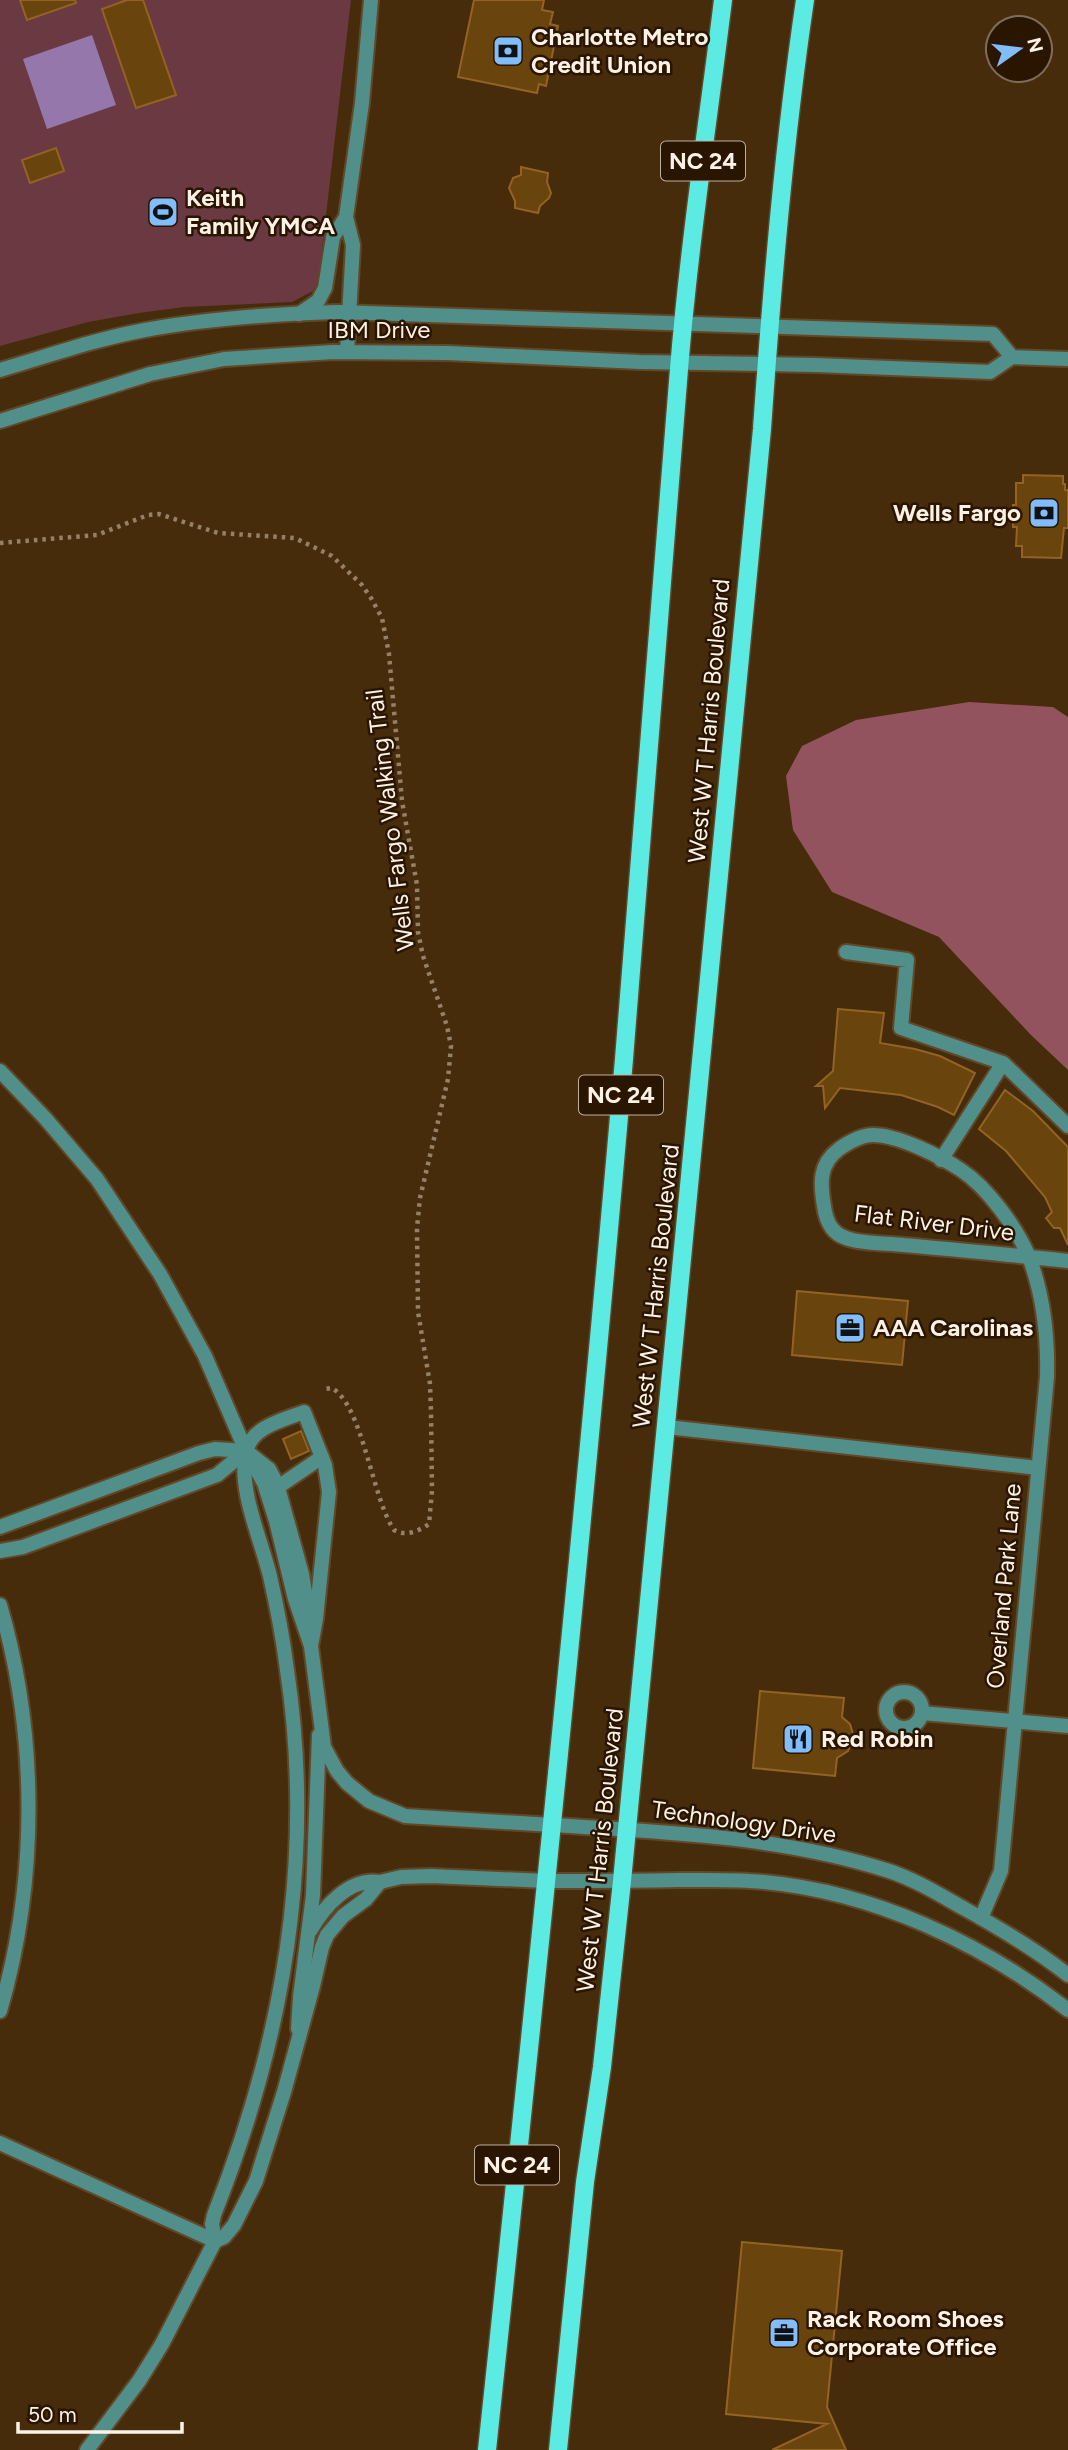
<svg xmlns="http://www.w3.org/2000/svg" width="1068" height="2450" font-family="Figtree,sans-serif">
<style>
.green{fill:#6a3941}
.forest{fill:#92535e}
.water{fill:#9577ab}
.building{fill:#6a440d;stroke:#936323;stroke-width:2}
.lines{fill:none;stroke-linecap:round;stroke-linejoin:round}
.service-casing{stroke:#604829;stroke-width:18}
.minor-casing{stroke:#604829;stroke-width:18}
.tertiary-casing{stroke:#604829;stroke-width:18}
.primary-casing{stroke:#604829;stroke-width:21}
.path{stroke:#958168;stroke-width:4.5;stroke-dasharray:3.5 5;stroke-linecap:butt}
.service{stroke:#518f8a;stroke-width:14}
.minor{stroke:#518f8a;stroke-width:14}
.tertiary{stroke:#518f8a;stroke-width:14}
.primary{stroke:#5cebe3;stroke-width:18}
.labels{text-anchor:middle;stroke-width:5;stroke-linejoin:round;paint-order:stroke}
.shield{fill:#291500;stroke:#beb0a1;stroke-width:2}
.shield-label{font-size:23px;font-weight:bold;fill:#fef2e6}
.poi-label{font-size:24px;font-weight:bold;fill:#fef2e6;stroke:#291500;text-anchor:start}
.street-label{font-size:24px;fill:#fef2e6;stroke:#291500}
</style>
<rect width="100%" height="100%" fill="#462c0a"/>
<!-- green -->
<path class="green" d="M0,0H351L320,267L318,282L313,291L292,302L184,307L139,313L88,322L0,346Z"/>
<!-- forest -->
<path class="forest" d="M969,702L1053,707L1068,717V1070L1031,1035L939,937L832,892L793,830L786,776L802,746L856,720Z"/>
<!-- water -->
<path class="water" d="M92,35L116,105L47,129L23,59Z"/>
<!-- building -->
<path class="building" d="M20,0H75L76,3L27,20Z
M127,0H143L176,95L136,108L102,9Z
M474,0H544L542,10L553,12L550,24L558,26L546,86L539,84L537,93L458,77Z
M56,148L64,171L30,183L22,160Z
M521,167L548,173L547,182L551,193L549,198L540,206L538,213L515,208V201L509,188L513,178L521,175Z
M1023,475L1063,476V484H1065V490H1068V528H1064L1061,558L1022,557V546H1016L1017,527H1013V505H1016V483H1023Z
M838,1009L884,1013L880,1043L915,1049L940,1056L975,1073L954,1115L938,1107L901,1095L840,1088L825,1108L823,1086H816L833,1071Z
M1005,1090L1033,1111L1068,1147V1245L1060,1228H1054L1046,1218L1052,1212L1045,1197L1006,1151L979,1129Z
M797,1291L908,1301L902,1365L792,1355Z
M301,1431L309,1451L291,1459L283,1439Z
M760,1691L844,1698L842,1717L850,1724L854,1737L848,1751L837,1758L835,1776L753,1768Z
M742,2242L842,2251L827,2407L846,2450H772L827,2424L726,2414Z"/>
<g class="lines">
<!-- service casing -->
<g class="service-casing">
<path id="service" d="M846,952L907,960L901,1028L1003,1063L941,1160
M1003,1063L1068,1126
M667,1427L1038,1468
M246,1451L269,1469L277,1484L302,1574L310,1623
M278,1487L322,1457
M0,1527L199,1453L215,1449L246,1451L217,1475L23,1547L0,1551
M0,1605C38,1735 38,1881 0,2011
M310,1931C324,1907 349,1877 380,1882
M298,2029L300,1997L313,1895L319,1735
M87,2450L139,2381L162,2344L215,2241L212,2224L214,2215C283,2041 315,1856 287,1670C283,1638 277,1607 270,1576C261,1539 238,1490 246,1452C251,1427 283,1420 304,1412L325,1465L329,1492L316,1619L311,1646"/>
</g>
<!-- minor casing -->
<g class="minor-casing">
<path id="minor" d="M299,314L318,301L325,288L333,237L346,217
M347,352L353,245L346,217L362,103L371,0
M0,1071L45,1118L97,1179L160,1274L205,1356L246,1451L264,1483L276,1521L295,1599L311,1646L324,1747L337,1771L347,1783L369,1801L405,1816L552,1825
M886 1710a18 18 0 1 1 36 0a18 18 0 1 1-36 0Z
M922,1713L1068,1726
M981,1918L1001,1871L1047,1377C1048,1338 1043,1294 1029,1257C1017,1228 987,1187 961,1170C940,1156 898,1135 873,1135C861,1135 849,1142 839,1149C819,1164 820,1183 824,1206C826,1221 831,1233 846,1238C860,1244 888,1243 904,1245C959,1250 1013,1255 1068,1261
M0,2143L215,2241L224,2237L234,2225L256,2181L284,2092L313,1986L322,1947L327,1935L343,1916L366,1899L380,1882L401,1877L431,1876L547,1881"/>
</g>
<!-- tertiary casing -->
<g class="tertiary-casing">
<path id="tertiary" d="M0,370C48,356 96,339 145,330C209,318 273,314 338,312L993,334L1012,357
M0,421L150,374L224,359L333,352L448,353L640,362L816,365L990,372L1012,357L1068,359
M552,1825C664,1832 781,1836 889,1871C916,1880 940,1895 965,1909C1001,1929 1035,1949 1068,1975
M547,1881C591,1881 635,1881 679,1880C708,1880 736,1879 764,1882C873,1892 982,1943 1068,2010"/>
</g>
<!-- primary casing -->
<g class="primary-casing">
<path id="primary" d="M487,2450C536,1987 584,1523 624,1059C644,829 662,599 679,369C689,245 708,122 723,0
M558,2450L585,2182L602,2067L622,1881L762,429C772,286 784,142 805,0"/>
</g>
<!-- path -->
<path class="path" d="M0,543L97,535L148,515L159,514L218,533L295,538L332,556L362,585L371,598L382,618L389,654L402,801L417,885L418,932L423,956L447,1026L451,1046L448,1079L420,1198L417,1228L418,1312L430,1384L431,1412L432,1491L429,1524C419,1531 405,1537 394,1530C372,1498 363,1406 332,1388L324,1389"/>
<!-- service -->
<use href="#service" class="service"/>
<!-- minor -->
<use href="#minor" class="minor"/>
<!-- tertiary -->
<use href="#tertiary" class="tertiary"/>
<!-- primary -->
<use href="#primary" class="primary"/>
</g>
<!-- icons -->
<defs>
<g id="bank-square" transform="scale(1.575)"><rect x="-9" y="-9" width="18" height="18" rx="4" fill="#81bdfa" stroke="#291500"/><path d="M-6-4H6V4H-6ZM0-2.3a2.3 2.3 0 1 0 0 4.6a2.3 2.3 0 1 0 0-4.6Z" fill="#111"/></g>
<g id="stadium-square" transform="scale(1.575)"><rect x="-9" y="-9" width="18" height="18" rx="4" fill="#81bdfa" stroke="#291500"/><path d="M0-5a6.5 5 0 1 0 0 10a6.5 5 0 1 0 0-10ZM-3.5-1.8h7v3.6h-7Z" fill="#111"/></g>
<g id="office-square" transform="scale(1.575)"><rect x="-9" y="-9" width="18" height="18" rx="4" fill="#81bdfa" stroke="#291500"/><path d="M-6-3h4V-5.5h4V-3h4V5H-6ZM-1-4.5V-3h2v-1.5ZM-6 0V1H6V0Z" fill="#111"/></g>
<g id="restaurant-square" transform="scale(1.575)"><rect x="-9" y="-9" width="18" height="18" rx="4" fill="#81bdfa" stroke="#291500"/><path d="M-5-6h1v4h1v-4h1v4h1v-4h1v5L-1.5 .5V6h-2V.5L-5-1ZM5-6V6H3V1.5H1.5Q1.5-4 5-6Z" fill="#111"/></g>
</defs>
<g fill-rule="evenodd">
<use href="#bank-square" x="508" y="51"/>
<use href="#stadium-square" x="163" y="212"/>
<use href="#bank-square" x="1044" y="513"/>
<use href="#office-square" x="850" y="1328"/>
<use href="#restaurant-square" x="798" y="1739"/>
<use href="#office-square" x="784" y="2333"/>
</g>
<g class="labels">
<!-- shield labels -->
<g class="shield">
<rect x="661" y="141.5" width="84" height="39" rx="5"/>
<rect x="579" y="1075.5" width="84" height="39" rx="5"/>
<rect x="475" y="2145.5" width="84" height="39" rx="5"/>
</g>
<g class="shield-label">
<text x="703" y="169">NC 24</text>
<text x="621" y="1103">NC 24</text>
<text x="517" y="2173">NC 24</text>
</g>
<!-- poi labels -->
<g class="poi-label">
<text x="531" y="45">Charlotte Metro<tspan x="531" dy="28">Credit Union</tspan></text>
<text x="186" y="206">Keith<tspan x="186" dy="28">Family YMCA</tspan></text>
<text x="1021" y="521" text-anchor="end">Wells Fargo</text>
<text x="873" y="1336">AAA Carolinas</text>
<text x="821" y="1747">Red Robin</text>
<text x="807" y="2327">Rack Room Shoes<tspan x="807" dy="28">Corporate Office</tspan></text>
</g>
<!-- street labels -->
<g class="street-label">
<text x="379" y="338">IBM Drive</text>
<text transform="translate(709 721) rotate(-85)" y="8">West W T Harris Boulevard</text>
<text transform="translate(390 820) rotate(-97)" y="8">Wells Fargo Walking Trail</text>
<text transform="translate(934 1223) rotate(7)" y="8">Flat River Drive</text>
<text transform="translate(656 1286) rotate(-84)" y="8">West W T Harris Boulevard</text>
<text transform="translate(1004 1586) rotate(-85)" y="8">Overland Park Lane</text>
<text transform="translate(744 1822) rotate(8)" y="8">Technology Drive</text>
<text transform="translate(600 1850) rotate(-84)" y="8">West W T Harris Boulevard</text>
</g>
</g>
<!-- north arrow -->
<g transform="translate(1019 49) rotate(76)"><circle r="33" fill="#291500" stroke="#7e6d5c" stroke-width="2"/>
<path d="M0-5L12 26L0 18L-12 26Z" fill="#81bdfa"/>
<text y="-10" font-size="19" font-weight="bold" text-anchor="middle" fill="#fef2e6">N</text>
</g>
<!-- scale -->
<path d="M18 2422v10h164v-10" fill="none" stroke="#fef2e6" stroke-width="3.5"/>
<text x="28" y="2422" font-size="21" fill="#fef2e6" stroke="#291500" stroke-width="5" paint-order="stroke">50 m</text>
</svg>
